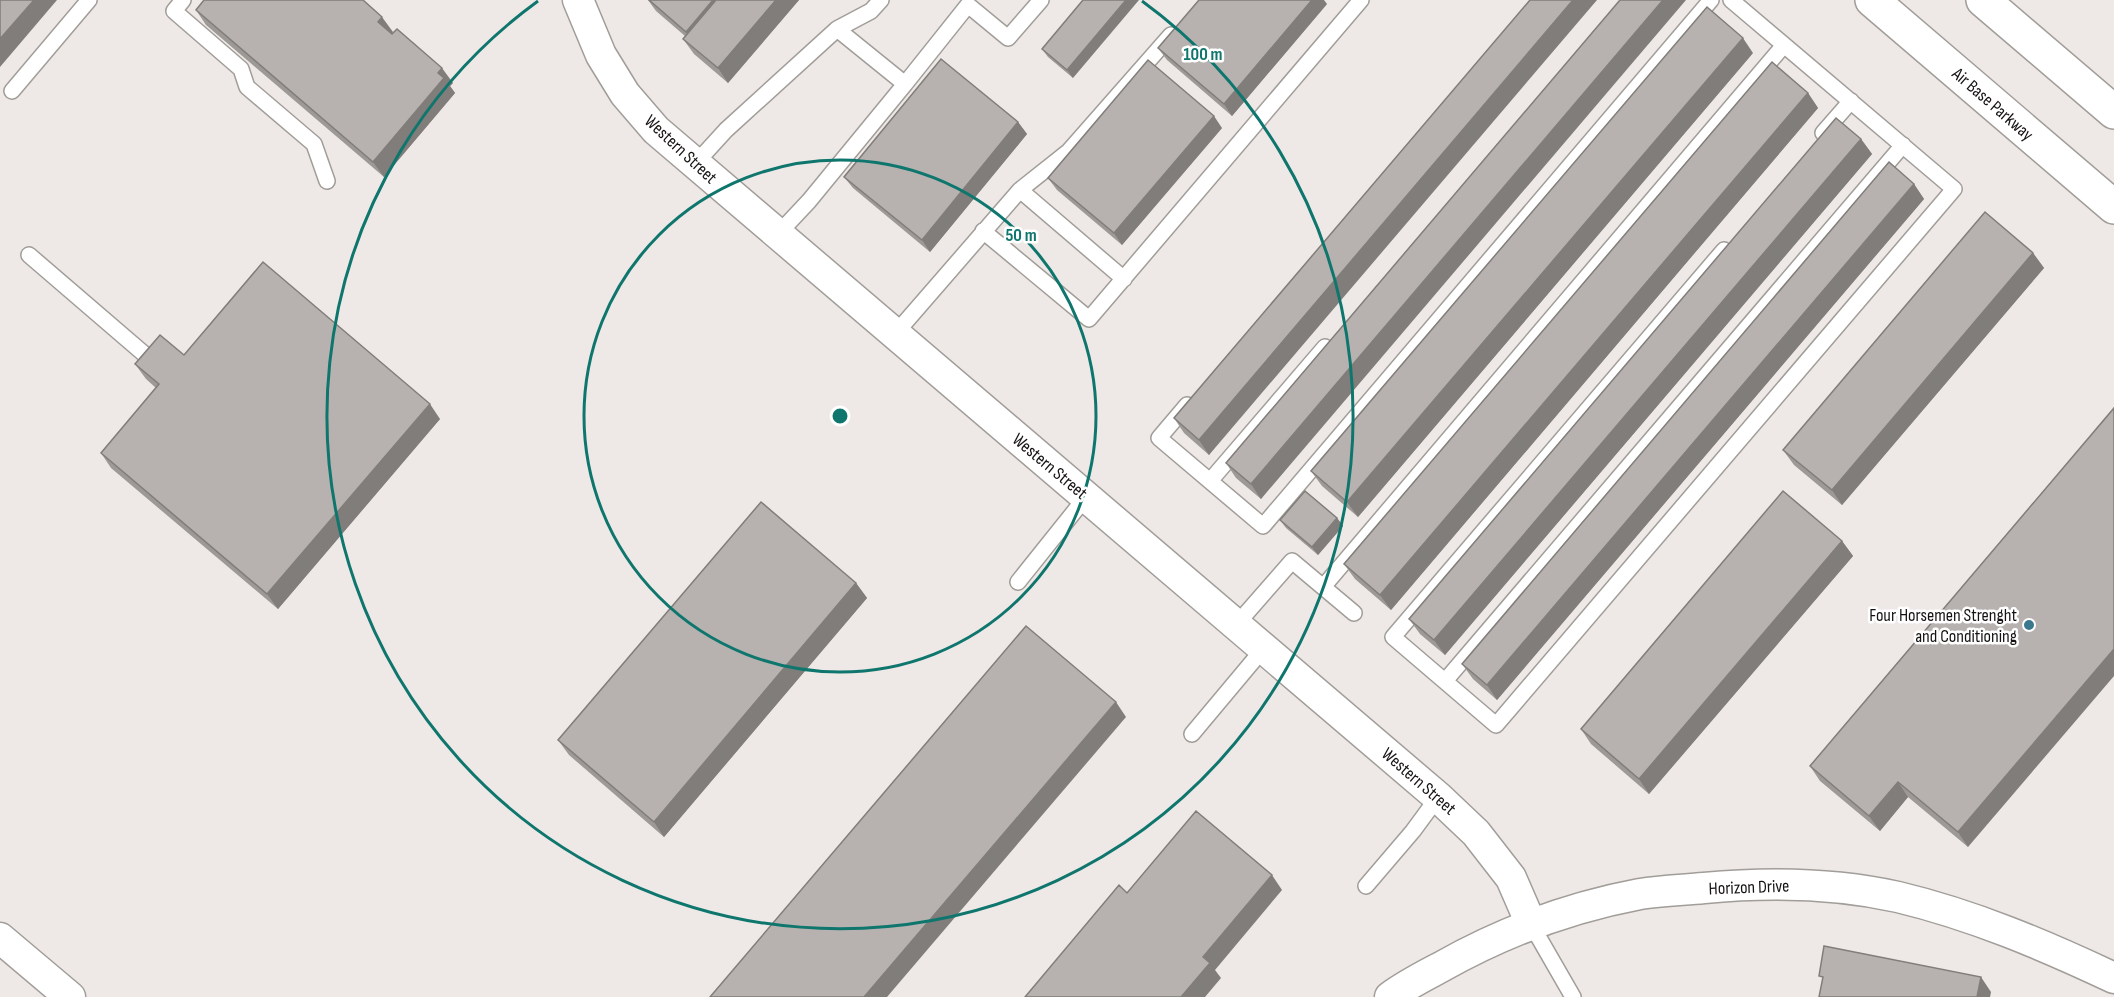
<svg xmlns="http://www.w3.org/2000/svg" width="2114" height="997" font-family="'Sofia Sans Condensed',sans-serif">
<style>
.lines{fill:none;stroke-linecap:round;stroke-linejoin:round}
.lane-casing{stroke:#a19d99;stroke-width:18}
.street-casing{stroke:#a19d99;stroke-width:33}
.primary-casing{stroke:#a19d99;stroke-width:36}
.lane{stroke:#fff;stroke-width:15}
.street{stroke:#fff;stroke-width:30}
.primary{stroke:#fff;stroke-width:33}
.wall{fill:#9d9996}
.shaded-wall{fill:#807d7a}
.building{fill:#b7b2af;stroke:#807d7a;stroke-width:1.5}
.ring{fill:none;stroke:#0f766e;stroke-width:3}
.poi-dot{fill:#3a788e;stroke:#fff;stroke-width:2}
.labels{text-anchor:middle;stroke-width:5;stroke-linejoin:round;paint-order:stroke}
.street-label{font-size:18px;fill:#151312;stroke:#fff}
.poi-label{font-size:18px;fill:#151312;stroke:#fff;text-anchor:end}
.centre{fill:#0f766e;stroke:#fff;stroke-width:3}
.ring-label{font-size:18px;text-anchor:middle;font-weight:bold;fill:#0f766e;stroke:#fff;stroke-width:5;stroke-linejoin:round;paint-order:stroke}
</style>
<rect width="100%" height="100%" fill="#eee9e6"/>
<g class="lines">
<!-- lane casing -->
<g class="lane-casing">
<path id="lane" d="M183,0L174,11L241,69L247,87L314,144L327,181
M837,29L871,11L881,0
M905,84L968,5L1008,38L1041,0
M12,91L89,0
M1823,133L1851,101
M695,164L726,130L837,29L905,84L809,201L778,234
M1020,190L1124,279
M983,231L1089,319L1361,0
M1724,250L1393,637L1496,725L1954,189L1731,0
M29,255L157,365
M895,334L1020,190L1069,151L1171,35
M1187,405L1159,438L1263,526L1711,0
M1210,481L1325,347
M1018,582L1086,497
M1323,587L1784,45
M1236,625L1292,561L1354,613
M1445,681L1903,145
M1192,734L1264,648
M1366,886L1413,831L1438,797
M1531,924L1573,997"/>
</g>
<!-- street casing -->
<g class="street-casing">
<path id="street" d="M578,0L601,55L625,94L656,130L1438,797L1476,833L1511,878L1531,924
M0,938L70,997
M1390,997C1406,985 1424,976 1441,967C1503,932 1571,907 1640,894C1661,891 1683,890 1704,888C1768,882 1834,883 1898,897C1973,915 2044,945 2114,978"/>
</g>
<!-- primary casing -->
<g class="primary-casing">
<path id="primary" d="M1872,0L2114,207
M1983,0L2114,112"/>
</g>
<!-- lane -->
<use href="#lane" class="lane"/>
<!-- street -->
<use href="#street" class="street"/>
<!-- primary -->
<use href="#primary" class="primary"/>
</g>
<!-- wall -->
<path class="wall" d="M648,0H799L728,83L694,54L683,39L685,36L656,11Z
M1083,0L1073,78L1048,57L1042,49Z
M1530,0L1209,455L1184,433L1174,418Z
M1620,0L1261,499L1236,478L1226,463Z
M1327,4L1232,116L1167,60L1158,48Z
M196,10L393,32L392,33L453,83L450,86L455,93L384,177L206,25Z
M1753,53L1358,517L1322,486L1311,471Z
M1808,93L1818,108L1391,610L1355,579L1344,564Z
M1018,122L1027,134L930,252L853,188L844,177Z
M1222,128L1122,245L1057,190L1048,178Z
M1861,139L1872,154L1445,655L1420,634L1409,619Z
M1914,184L1924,199L1497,700L1473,679L1462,664Z
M2033,253L2044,268L1842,505L1794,465L1783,450Z
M184,355L440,419L278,609L111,468L101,453L156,388L146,379L135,364Z
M2114,408L1968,847L1908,797L1880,831L1820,781L1810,766Z
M1337,518L1343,526L1318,555L1286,528L1280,520Z
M1842,541L1853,556L1649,794L1591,744L1581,729Z
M856,583L867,598L664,837L569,755L558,740Z"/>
<!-- shaded-wall -->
<path class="shaded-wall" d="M34,0H57L0,67V39Z
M713,0H732L694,44L686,32Z
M776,0H799L728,83L718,68Z
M1126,0H1139L1073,78L1067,70Z
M1312,0H1324L1327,4L1232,116L1224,104Z
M1573,0H1597L1209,455L1199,440Z
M1663,0H1686L1261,499L1251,484Z
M382,17L393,32L389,37L378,22Z
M1743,38L1753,53L1358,517L1347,502Z
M442,68L453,83L450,86L455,93L384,177L373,162Z
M1808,93L1818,108L1391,610L1380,595Z
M1214,116L1222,128L1122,245L1114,233Z
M1018,122L1027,134L930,252L922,240Z
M1861,139L1872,154L1445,655L1434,640Z
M1914,184L1924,199L1497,700L1487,685Z
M2033,253L2044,268L1842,505L1832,490Z
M430,404L440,419L278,609L267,594Z
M1337,518L1343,526L1318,555L1312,547Z
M1842,541L1853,556L1649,794L1639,779Z
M856,583L867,598L664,837L654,822Z
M2114,649V676L1968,847L1958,832Z
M1116,702L1126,717L887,997H864Z
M1898,782L1908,797L1880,831L1869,816Z
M1272,875L1282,890L1215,970L1221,978L1205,997H1181L1203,957Z
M1981,977L1991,992L1990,997H1977Z"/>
<!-- building -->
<path class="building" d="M0,0H34L0,39Z
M204,0H363L382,17L378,22L392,34L397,29L442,68L438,73L444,78L373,162L196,10Z
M649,0H713L686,32Z
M716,0H776L718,68L683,39Z
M1083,0H1126L1067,70L1042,49Z
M1199,0H1312L1224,104L1158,48Z
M1530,0H1573L1199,440L1174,418Z
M1620,0H1663L1251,484L1226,463Z
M1707,7L1743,38L1347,502L1311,471Z
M941,59L1018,122L922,240L844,177Z
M1148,60L1214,116L1114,233L1048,178Z
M1772,62L1808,93L1380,595L1344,564Z
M1836,118L1861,139L1434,640L1409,619Z
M1889,162L1914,184L1487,685L1462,664Z
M1985,212L2033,253L1832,490L1783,450Z
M263,262L430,404L267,594L101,453L159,384L135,364L160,335L184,355Z
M2114,408V649L1958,832L1898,782L1869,816L1810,766Z
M1305,491L1337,518L1312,547L1280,520Z
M1783,491L1842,541L1639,779L1581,729Z
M761,502L856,583L654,822L558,740Z
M1026,626L1116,702L864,997H710Z
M1196,811L1272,875L1203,957L1210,963L1181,997H1025L1119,885L1127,893Z
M1824,946L1981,977L1977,997H1819L1823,977L1819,976Z"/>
<!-- distance rings -->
<g class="ring">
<circle cx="840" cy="416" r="256"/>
<path d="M1142 1A513 513 0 1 1 538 1"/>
</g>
<!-- markers -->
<circle class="poi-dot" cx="2029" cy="625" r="6"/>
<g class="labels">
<!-- street labels -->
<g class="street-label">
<text transform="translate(1993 104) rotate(41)" y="6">Air Base Parkway</text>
<text transform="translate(681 149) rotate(43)" y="6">Western Street</text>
<text transform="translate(1050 466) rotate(40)" y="6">Western Street</text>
<text transform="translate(1419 781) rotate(41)" y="6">Western Street</text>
<text transform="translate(1749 887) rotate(-2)" y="6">Horizon Drive</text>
</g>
<!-- poi labels -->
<g class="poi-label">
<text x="2017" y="621">Four Horsemen Strenght<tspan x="2017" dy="21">and Conditioning</tspan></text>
</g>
</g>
<circle cx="840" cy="416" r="9" class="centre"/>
<g class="ring-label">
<text x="1203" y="60">100 m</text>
<text x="1021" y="241">50 m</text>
</g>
</svg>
